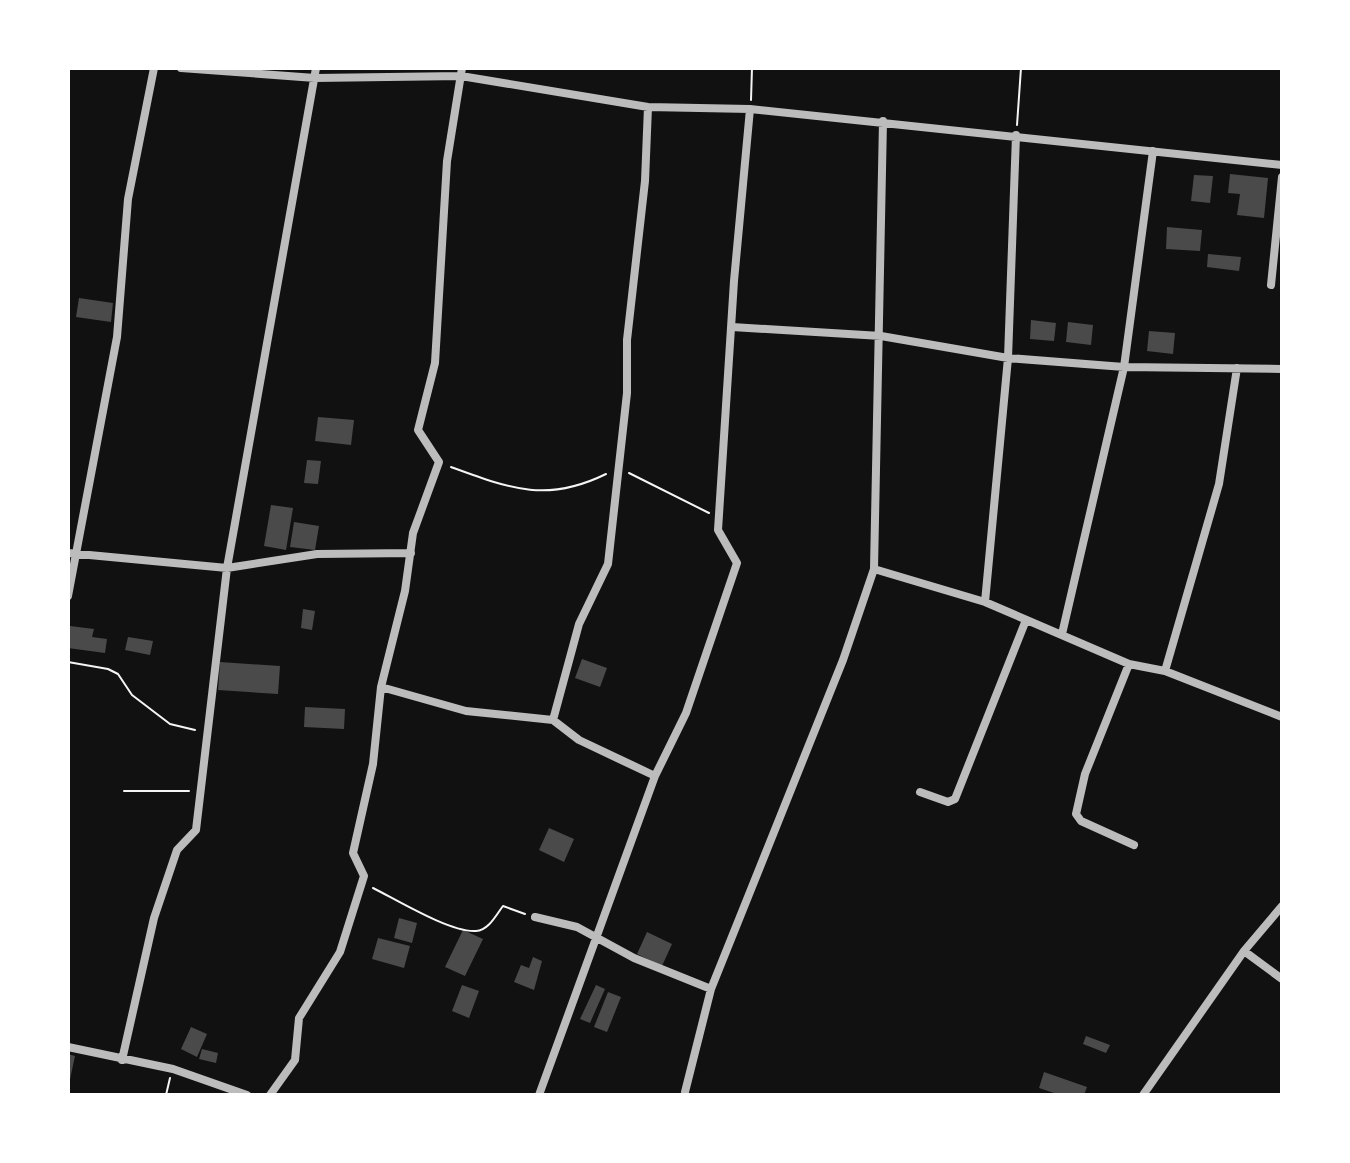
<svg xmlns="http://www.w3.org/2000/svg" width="1350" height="1163" font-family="'Asap Condensed',sans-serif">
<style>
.building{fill:#4a4a4a}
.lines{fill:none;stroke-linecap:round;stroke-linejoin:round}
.path{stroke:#f5f5f5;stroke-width:2}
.minor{stroke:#bcbcbc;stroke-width:8}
</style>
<rect width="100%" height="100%" fill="#111"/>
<!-- building -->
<path class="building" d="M1230,174L1268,178L1264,218L1237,215L1240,194L1228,193Z
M1194,175L1213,176L1210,203L1191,201Z
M1167,227L1202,230L1200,251L1166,249Z
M1208,254L1241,257L1239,271L1207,267Z
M79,298L113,303L111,322L76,317Z
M1031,320L1056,323L1054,341L1030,339Z
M1068,322L1093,325L1091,345L1066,342Z
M1149,331L1175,333L1173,354L1147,351Z
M318,417L354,420L351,445L315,441Z
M307,460L321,461L318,484L304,483Z
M271,505L293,508L286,550L264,546Z
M294,522L319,526L315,550L290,547Z
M303,609L315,611L312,630L301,628Z
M70,626L94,629L92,637L107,639L105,653L68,648Z
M128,637L153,641L150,655L125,650Z
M582,659L607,668L600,687L575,678Z
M220,662L280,666L278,694L218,690Z
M305,707L345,709L344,729L304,727Z
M549,828L574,839L564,862L539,850Z
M399,918L417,923L412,943L394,938Z
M463,930L483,939L465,976L445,967Z
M647,932L672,944L662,966L637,954Z
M378,938L410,946L404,968L372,959Z
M533,957L542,961L534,990L514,982L521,965L529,968Z
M462,985L479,991L469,1018L452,1011Z
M596,985L605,989L590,1023L580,1019Z
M608,992L621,997L607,1032L594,1027Z
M191,1027L207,1034L197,1057L181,1049Z
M1086,1036L1110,1045L1106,1053L1083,1044Z
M202,1049L218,1053L216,1063L199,1059Z
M68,1054L75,1056L69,1084H68Z
M1044,1072L1087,1087L1084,1095H1060L1039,1088Z"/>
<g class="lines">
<!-- path -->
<path class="path" d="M751,100L752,68
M1017,125L1021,68
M451,467C511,489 547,503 606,474
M629,473L709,513
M68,662L108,669L118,674L132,695L170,724L195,730
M124,791H189
M373,888C397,900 451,933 476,931C489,930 496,915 503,906L525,914
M166,1095L170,1078"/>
<!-- minor -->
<path class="minor" d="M181,68L315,78L461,76L648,107L750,109L1282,165
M1271,285L1282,177
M732,327L881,336L1008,358L1124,367L1282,369
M68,553L227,568L317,554L411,553
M874,569L985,602L1129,664L1165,671L1282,717
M68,596L117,337L128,199L154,68
M985,602L1008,358L1016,135
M1062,634L1124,367L1153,151
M1129,664L1085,774L1076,814L1081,821L1134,845
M1165,671L1219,484L1237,368
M381,687L466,711L553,720L579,740L655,776
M553,720L579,624L608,564L627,393V340L645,181L648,107
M920,792L948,802L955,799L1026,620
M535,917L577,927L634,958L711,989
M1244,951L1282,979
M68,1047L173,1069L247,1095
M122,1060L154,918L177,850L196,830L227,568L316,68
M685,1092L711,989L843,660L874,569L883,121
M270,1095L295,1060L299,1018L340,952L364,876L353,853L373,764L381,687L405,591L413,533L439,462L418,430L435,363L447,161L462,68
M539,1095L655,776L686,713L737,563L718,530L734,281L750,109
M1143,1095L1244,951L1282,906"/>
</g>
<!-- border -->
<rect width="1350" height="1163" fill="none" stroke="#ffffff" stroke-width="140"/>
</svg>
